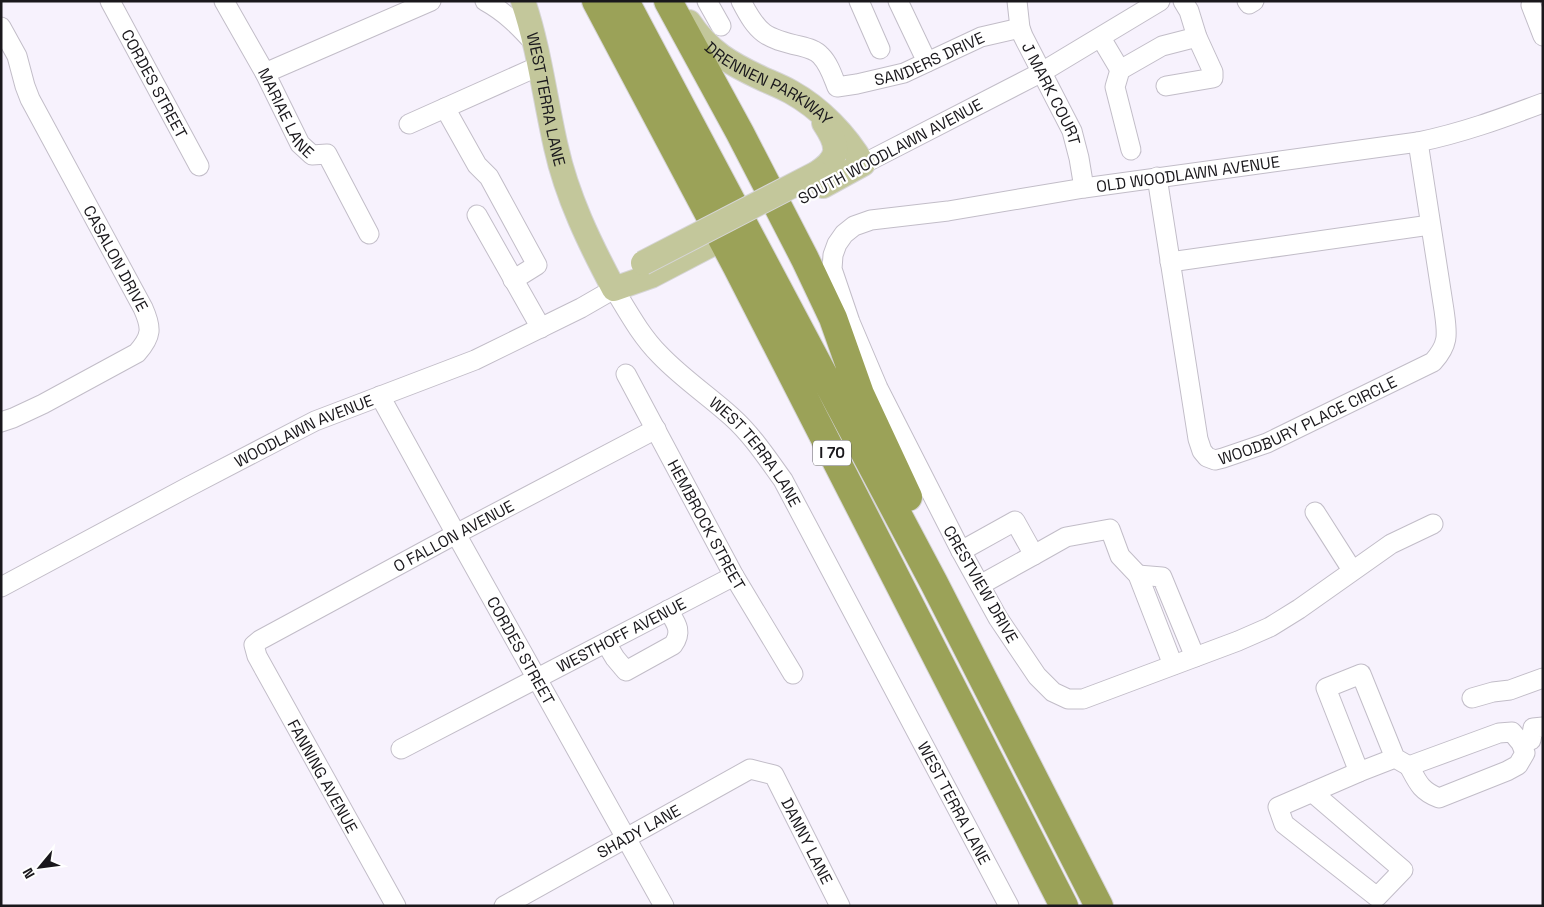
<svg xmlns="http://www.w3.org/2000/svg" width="1544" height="907" font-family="'Space Grotesk',sans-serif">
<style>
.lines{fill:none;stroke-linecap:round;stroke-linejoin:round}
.minor-casing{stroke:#c2bdc8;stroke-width:21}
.major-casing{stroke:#d6d5d6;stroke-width:26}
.highway-casing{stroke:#d6d5d6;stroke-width:30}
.minor{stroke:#fff;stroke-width:19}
.major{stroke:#c3c79b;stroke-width:24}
.highway{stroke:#9ba258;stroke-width:28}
.major-bridge-casing{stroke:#d6d5d6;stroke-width:26;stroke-linecap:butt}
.major-bridge{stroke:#c3c79b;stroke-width:24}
.labels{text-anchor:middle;stroke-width:4.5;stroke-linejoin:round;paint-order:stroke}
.shield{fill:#fff;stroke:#5f5d60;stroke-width:1}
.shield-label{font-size:15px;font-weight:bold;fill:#1a181c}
.street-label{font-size:16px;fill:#1a181c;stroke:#fff}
</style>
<rect width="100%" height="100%" fill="#f7f2fd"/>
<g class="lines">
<!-- minor casing -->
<g class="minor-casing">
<g id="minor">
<path id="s1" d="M110,1L199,166"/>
<path id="s2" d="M224,1L265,73L300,144L312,155L327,154L369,234"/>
<path d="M485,1C505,12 519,26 535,44"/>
<path d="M707,1L721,26"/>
<path id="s3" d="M741,1C758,34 765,38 800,46C808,48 816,50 821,56C829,64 833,77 837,87L857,84L904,73L981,37L1020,28"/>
<path d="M859,1L880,49"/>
<path d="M898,1L927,62"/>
<path id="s4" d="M1017,1L1020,28L1023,36L1072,131L1079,158L1084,188"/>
<path d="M1247,1L1249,4L1254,1"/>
<path d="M1531,5L1543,36"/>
<path id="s5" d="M1,27L17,56L25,86L30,99L143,308C152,328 152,336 137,353L43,404L13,418L1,422"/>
<path d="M1101,38L1120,70"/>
<path d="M265,73L431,1"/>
<path d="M1166,86L1213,78V72L1197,37L1189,11L1183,1"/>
<path d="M445,108L477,165L489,177L537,265L513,280"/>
<path d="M409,124L539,66"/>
<path d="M1131,150L1115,87L1120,70L1162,46L1197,37"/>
<path d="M863,164L1042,72L1160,1"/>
<path id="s6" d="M1157,177L1198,439L1202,451L1207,457L1215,460L1223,458L1267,443L1433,362C1450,343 1447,333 1444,310L1418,142"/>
<path d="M477,215L541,328"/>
<path d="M1170,262L1430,225"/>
<path id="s7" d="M626,374L734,576L793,674"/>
<path id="s8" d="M380,396L456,534L664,906"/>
<path d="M1315,512L1352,570"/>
<path id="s9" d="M1433,524L1391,544L1299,609L1270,627L1238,641L1083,699H1068L1053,692L1037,676L998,618L961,551L878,388L850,322L832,269L833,255L837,244L844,234L854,226L871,220L948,211L1084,188L1418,142C1462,133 1500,119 1543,103"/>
<path d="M961,551L1015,521L1034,555L980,585"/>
<path d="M1034,555L1066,537L1110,529L1120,556L1138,575L1173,665"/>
<path d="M1138,575L1162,577L1195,657"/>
<path id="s10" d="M1,587L188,487L315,421L475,360L581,308L614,289C628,312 641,336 660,355C683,379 709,396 732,417C752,435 767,458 783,480L1009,906"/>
<path d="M606,643L615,658L626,671L673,645C683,631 676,623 668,610"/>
<path d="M1472,698L1493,692L1510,690L1543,678"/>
<path d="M1512,732L1521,743L1525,753L1518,765L1507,771L1439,798C1421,791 1418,783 1409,766L1499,733Z"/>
<path d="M1531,740L1533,728L1543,727"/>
<path id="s11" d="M401,749L734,576"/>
<path d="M1395,758L1359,772L1326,688L1361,674L1395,758L1409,766"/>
<path d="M1312,792L1403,870L1377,897L1284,824L1278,807L1359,772"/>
<path id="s12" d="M396,906L257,656L254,645L260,640L456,534L656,429"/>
<path id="s13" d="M504,906L750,769L774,775L840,906"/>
</g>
</g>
<!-- major casing -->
<g class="major-casing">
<g id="major">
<path id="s14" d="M523,1C539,48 545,99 556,147C567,197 590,244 614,289L651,276L718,241"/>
<path id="s15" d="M689,22C709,52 731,64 763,79C772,83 782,87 791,92C820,108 846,135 863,164L823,186"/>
<path d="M817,173C841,157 839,146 824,123"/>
</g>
</g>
<!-- highway casing -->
<g class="highway-casing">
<path id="highway" d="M596,1L737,267L1064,906
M625,1L934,583L1099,906
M668,1L740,133L805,259L833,318L860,394L908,497"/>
</g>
<!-- minor -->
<use href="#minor" class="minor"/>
<!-- major -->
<use href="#major" class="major"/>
<!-- highway -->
<use href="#highway" class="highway"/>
<!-- major-bridge casing -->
<g class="major-bridge-casing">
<path id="major-bridge" d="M643,263L817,173"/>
</g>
<!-- major-bridge -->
<use href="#major-bridge" class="major-bridge"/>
</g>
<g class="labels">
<!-- shield labels -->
<rect class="shield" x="813" y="440.5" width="38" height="25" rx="4"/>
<g class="shield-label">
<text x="832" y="458">I 70</text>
</g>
<!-- street labels -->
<g class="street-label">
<text dy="6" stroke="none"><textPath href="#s3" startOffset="234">SANDERS DRIVE</textPath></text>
<text dy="6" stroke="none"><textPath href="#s1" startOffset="94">CORDES STREET</textPath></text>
<text dy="6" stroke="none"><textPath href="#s15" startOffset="102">DRENNEN PARKWAY</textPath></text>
<text dy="6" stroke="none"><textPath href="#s4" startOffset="100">J MARK COURT</textPath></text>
<text dy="6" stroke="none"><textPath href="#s14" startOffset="101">WEST TERRA LANE</textPath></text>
<text dy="6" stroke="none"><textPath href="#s2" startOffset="128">MARIAE LANE</textPath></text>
<text transform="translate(890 151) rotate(-28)" y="6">SOUTH WOODLAWN AVENUE</text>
<text dy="6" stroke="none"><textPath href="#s9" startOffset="1294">OLD WOODLAWN AVENUE</textPath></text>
<text dy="6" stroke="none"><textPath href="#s5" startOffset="259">CASALON DRIVE</textPath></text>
<text dy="6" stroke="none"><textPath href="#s6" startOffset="395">WOODBURY PLACE CIRCLE</textPath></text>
<text dy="6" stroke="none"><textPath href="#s10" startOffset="341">WOODLAWN AVENUE</textPath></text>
<text dy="6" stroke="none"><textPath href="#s10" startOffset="900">WEST TERRA LANE</textPath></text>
<text dy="6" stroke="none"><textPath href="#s7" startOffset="171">HEMBROCK STREET</textPath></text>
<text dy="6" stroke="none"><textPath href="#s12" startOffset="525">O FALLON AVENUE</textPath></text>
<text transform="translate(981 584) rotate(60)" y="6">CRESTVIEW DRIVE</text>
<text dy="6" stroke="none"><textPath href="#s11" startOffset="248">WESTHOFF AVENUE</textPath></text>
<text dy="6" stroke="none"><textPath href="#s8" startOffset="291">CORDES STREET</textPath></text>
<text transform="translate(323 776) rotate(61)" y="6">FANNING AVENUE</text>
<text dy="6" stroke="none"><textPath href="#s10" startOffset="1305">WEST TERRA LANE</textPath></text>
<text dy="6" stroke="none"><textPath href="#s13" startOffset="154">SHADY LANE</textPath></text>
<text dy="6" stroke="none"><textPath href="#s13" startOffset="380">DANNY LANE</textPath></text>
</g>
</g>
<!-- border -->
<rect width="1544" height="907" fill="none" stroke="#1a181c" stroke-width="5"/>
<!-- north arrow -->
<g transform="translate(40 867) rotate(241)" stroke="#ffffff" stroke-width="4" paint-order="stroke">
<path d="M0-4L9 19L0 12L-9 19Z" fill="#1a181c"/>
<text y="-8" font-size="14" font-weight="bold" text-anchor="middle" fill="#1a181c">N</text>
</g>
</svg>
